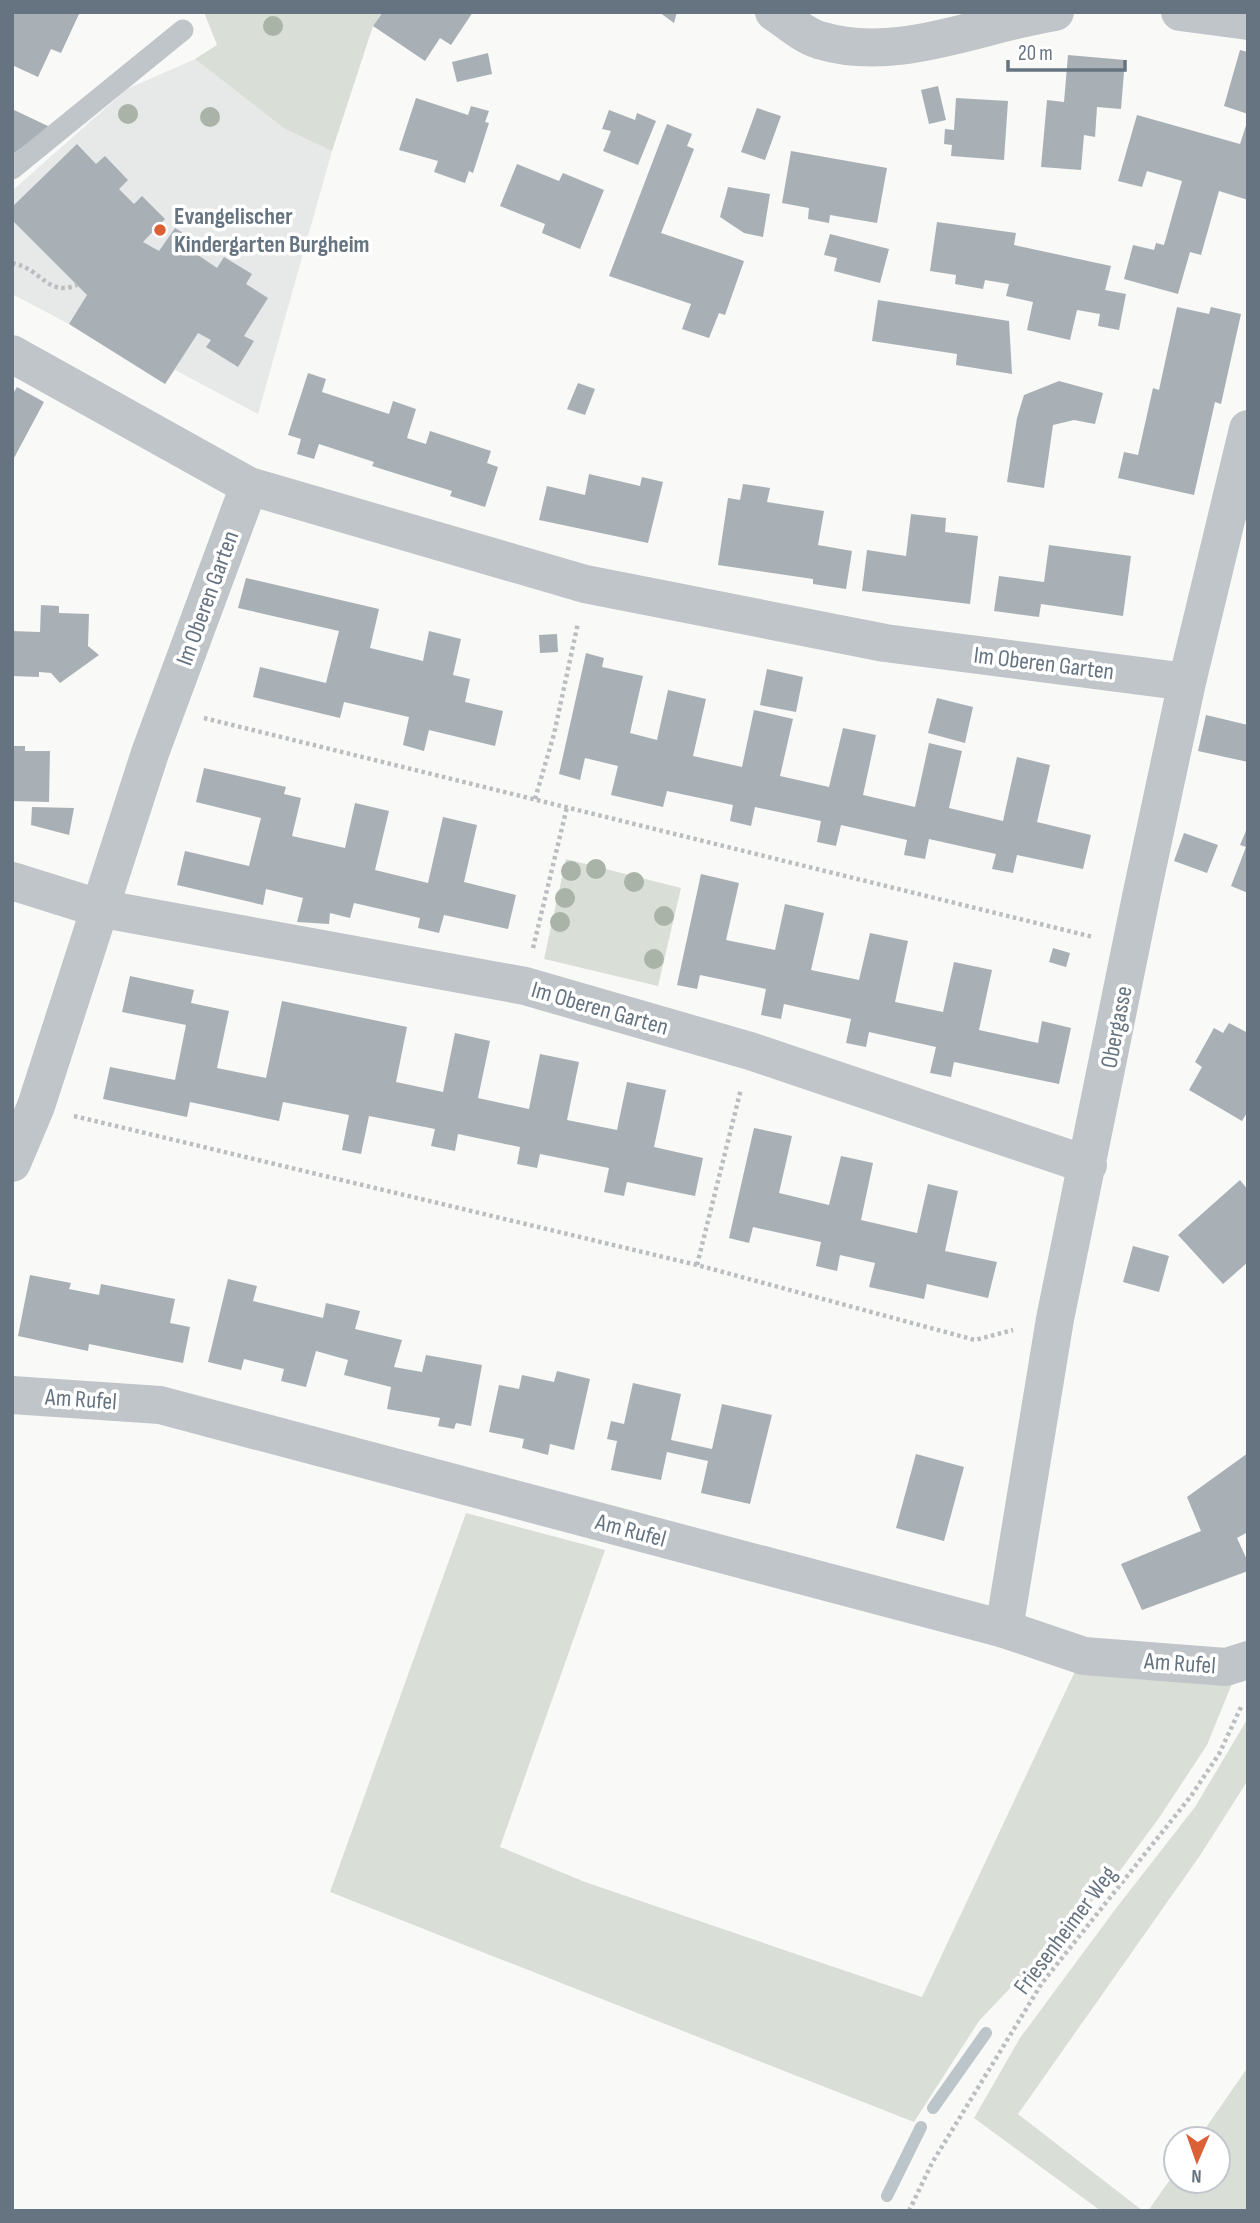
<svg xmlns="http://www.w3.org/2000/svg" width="1260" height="2223" font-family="'Sofia Sans Condensed',sans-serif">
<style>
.built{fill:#e7e8e8}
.green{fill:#d9ded7}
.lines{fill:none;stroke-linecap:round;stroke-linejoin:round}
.stream{stroke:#bbc5ca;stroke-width:12}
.building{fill:#a8b0b6}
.path{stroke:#bbbec1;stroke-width:4.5;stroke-dasharray:3.5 3.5;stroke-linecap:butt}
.service{stroke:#c0c5c9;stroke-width:21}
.minor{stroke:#c0c5c9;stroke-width:38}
.tree{fill:#a9b3a7}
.poi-dot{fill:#db6036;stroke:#fff;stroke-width:2.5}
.labels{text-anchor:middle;stroke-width:7;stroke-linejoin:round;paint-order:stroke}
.poi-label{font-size:24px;font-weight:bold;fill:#667481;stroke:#fff;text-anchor:start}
.street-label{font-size:24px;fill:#667481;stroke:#fff}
</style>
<rect width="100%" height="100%" fill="#f9f9f7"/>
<!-- built -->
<path class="built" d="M195,59L285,129L332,151L258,414L175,370L165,384L69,324L12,294V191L127,89Z"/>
<!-- green -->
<path class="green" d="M204,12H383L373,26L332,151L285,129L195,59L217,45Z
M566,859L681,888L658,986L544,959Z
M466,1513L605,1550L500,1847L585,1882L922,1997L1077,1667L1233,1681L1207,1745L1159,1818L1116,1876L979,2021L914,2122L330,1892Z
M1248,1718V1780L1201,1854L1018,2114L1143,2211H1101L974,2118L1020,2038L1117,1907L1195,1807Z
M1248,2067V2211H1148L1176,2171V2181H1218V2139H1198Z"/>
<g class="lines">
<!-- stream -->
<path class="stream" d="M933,2108L986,2033
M887,2196L921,2127"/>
</g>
<!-- building -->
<path class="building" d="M12,12L79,14L61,53L51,49L38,77L12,65Z
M383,12H473L451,45L440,38L425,61L373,26Z
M659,12H677L674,23Z
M1240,50L1248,52V114L1224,106Z
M488,53L492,74L457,82L452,62Z
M1068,55L1125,60L1121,109L1097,107L1095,137L1084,135L1081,170L1041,167L1047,100L1064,102Z
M938,86L946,120L929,124L921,90Z
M416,98L468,115L471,106L489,111L485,122L489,123L473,173L469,171L465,183L434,172L438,161L399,150Z
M956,98L1008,101L1004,160L951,156L952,145L944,144L945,129L954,130Z
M757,108L781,116L765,160L741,152Z
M12,109L50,127L12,155Z
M609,110L635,120L637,113L656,121L638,165L603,151L611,131L602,129Z
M1137,115L1240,144L1248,119V200L1219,191L1201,255L1190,252L1178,294L1124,279L1133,245L1154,250L1156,243L1164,245L1182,181L1147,171L1142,187L1118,181Z
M667,124L692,134L687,146L694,149L661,233L744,261L725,315L719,313L709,338L682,329L691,304L609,276Z
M77,144L96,164L105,156L128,180L119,189L134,204L142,196L165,219L143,242L159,251L175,228L204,246L198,255L217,268L224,257L252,274L246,284L268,298L244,336L254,341L238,367L206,347L211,340L198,333L165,384L69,324L87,295L12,220V207Z
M791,151L887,168L877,223L830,215L829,223L808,219L809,208L782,203Z
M517,164L559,181L563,173L604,190L580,249L542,233L545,224L500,206Z
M728,187L770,194L763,237L744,233L720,217Z
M937,222L1016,233L1014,245L1111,266L1105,290L1126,294L1119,330L1098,326L1100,314L1077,310L1070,340L1027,330L1033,302L1006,296L1009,284L985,280L983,289L955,284L956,275L930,271Z
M830,234L889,249L880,283L834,271L837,258L824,255Z
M878,300L1009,321L1012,374L956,365L957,354L872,341Z
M1177,307L1209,314L1211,307L1241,314L1221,404L1215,402L1194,495L1118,478L1124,452L1138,455L1153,388L1159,390Z
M308,373L326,379L322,392L389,414L393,401L416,409L407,438L426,444L430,431L491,451L487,463L498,467L485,507L450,496L452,491L372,466L374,462L319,444L314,459L297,454L301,439L288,435Z
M1059,381L1103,393L1095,424L1074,420L1053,425L1044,488L1007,482L1017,418L1024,395Z
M578,383L595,389L585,415L567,409Z
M17,387L44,402L14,458L12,395Z
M589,474L640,486L642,477L663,482L648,543L539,520L547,486L585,495Z
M743,484L770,488L767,502L824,511L818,545L852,551L846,589L813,584V579L718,565L728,498L740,500Z
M911,514L946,518L945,532L978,536L970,604L862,591L867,550L906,556Z
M1049,545L1131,556L1123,616L1041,604L1039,617L994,611L999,576L1044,582Z
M246,578L379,609L370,648L423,661L429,631L461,639L453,675L470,679L465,702L503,711L495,746L429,730L424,751L403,745L409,717L344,702L340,718L253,697L260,667L326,683L339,631L238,608Z
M41,605L59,606V613L89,614L88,646L99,655L60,683L51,673L39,672V677L12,676V631L40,632Z
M557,634L558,652L540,653L539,635Z
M586,653L604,658L602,667L643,676L630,733L657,740L668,690L706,699L693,756L742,767L754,710L793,719L780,776L829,787L843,728L876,735L863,795L915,807L929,743L962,751L949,808L1003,821L1017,757L1050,765L1037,822L1091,835L1083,869L1017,855L1013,873L992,869L996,854L929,839L925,859L904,855L907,840L841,825L836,846L817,842L821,821L755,807L751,826L730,821L733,805L667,791L663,807L611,795L618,766L585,758L580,780L559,774Z
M767,669L803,677L796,712L760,705Z
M937,698L973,707L965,743L928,733Z
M1206,715L1248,725V762L1198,751Z
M12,746H25V751H50L49,802L12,801Z
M204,768L286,787L284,794L301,798L292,836L345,848L355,803L389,811L375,870L428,883L443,817L477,825L464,882L516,895L508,929L444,915L439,933L418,928L420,918L354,903L350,918L330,913L329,924L297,922L303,898L266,889L263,905L177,885L185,851L249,866L261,818L196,802Z
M32,807L74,808L69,835L31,825Z
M1248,826V893L1231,886L1246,847L1240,845Z
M1184,833L1218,845L1207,873L1174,861Z
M701,874L739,883L726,940L775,950L785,904L824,913L811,970L859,980L870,933L908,941L895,1002L943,1012L954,962L992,970L979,1030L1038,1043L1042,1021L1071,1028L1059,1084L954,1062L951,1077L930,1073L936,1047L869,1032L866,1047L846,1043L851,1019L784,1004L781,1019L761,1015L766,989L700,975L697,989L677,985Z
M1053,948L1070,953L1066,967L1049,962Z
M130,976L194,990L191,1003L229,1011L217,1068L266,1078L282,1001L407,1027L396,1082L443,1092L455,1033L490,1041L478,1098L529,1109L540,1054L579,1062L567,1120L617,1130L627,1082L666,1090L654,1147L703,1158L695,1196L627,1182L624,1196L604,1192L609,1168L540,1154L537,1168L517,1164L520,1147L458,1134L455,1151L431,1146L435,1129L369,1116L361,1154L342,1150L349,1115L283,1102L279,1121L190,1102L187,1117L103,1099L110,1067L175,1080L186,1025L122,1012Z
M1229,1023L1248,1033V1111L1242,1121L1189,1090L1202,1067L1195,1062L1214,1028L1223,1033Z
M754,1128L792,1136L779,1193L829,1205L841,1156L873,1163L861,1220L917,1233L928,1184L958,1191L945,1251L997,1262L988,1298L927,1284L924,1299L869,1287L875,1263L840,1255L837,1271L816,1266L821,1242L753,1227L749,1243L729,1238Z
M1240,1180L1248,1190V1262L1223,1284L1178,1235Z
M1133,1246L1169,1256L1159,1292L1123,1282Z
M30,1275L71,1283L69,1289L99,1295L101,1284L175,1299L170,1323L190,1327L183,1363L89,1344L88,1351L18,1336Z
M228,1279L257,1286L253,1301L323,1318L326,1303L360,1311L355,1329L402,1340L394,1367L422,1372L426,1355L482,1365L471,1426L456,1423L454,1429L438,1426L440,1418L387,1409L391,1387L344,1375L348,1360L316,1351L306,1387L281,1381L284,1369L244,1359L241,1370L208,1362Z
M557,1371L590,1379L574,1450L550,1444L548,1455L522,1448L524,1439L489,1432L499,1385L519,1389L522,1375L554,1382Z
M633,1383L681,1394L671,1440L712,1449L722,1404L772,1415L750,1504L701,1493L708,1461L667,1452L661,1480L611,1470L617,1441L607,1439L611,1421L624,1424Z
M1248,1453V1532L1237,1538L1248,1562V1571L1142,1610L1121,1564L1201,1531L1187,1497Z
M916,1454L964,1467L944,1541L896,1528Z"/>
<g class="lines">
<!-- path -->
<path class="path" d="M12,263C43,269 46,297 77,285
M204,718L1093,937
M535,799L554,734L578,623
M533,948L567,807
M74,1116L697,1265L975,1340L1013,1330
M697,1265L741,1089
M909,2211L932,2163L1042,1983L1191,1796L1219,1754L1242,1705"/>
<!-- service -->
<path class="service" d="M12,169L183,30"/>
<!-- minor -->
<path class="minor" d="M774,12C788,21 803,35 819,40C897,64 978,24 1055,12
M1180,12L1248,21
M12,354L249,486L585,584L885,643L1187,682
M12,881L98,908L525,986L750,1051L1088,1165
M12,1163L36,1106L150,753L249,486
M12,1395L160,1405L1004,1629L1084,1656L1226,1667L1248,1660
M1004,1629L1055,1319L1142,892L1187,682L1248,429"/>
</g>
<!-- trees -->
<g class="tree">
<circle cx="273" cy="26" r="10"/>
<circle cx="128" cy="114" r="10"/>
<circle cx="210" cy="117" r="10"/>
<circle cx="596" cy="869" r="10"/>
<circle cx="571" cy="871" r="10"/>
<circle cx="634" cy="882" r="10"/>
<circle cx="565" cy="898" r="10"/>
<circle cx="664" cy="916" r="10"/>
<circle cx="560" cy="922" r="10"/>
<circle cx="654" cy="959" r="10"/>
</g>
<!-- markers -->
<circle class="poi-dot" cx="160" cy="230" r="7"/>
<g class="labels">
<!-- poi labels -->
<g class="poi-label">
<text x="174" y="224">Evangelischer<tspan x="174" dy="28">Kindergarten Burgheim</tspan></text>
</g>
<!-- street labels -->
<g class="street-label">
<text transform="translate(207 598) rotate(-70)" y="8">Im Oberen Garten</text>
<text transform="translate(1044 663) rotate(7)" y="8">Im Oberen Garten</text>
<text transform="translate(600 1008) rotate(16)" y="8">Im Oberen Garten</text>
<text transform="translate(1116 1027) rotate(-79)" y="8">Obergasse</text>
<text transform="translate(81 1399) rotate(4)" y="8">Am Rufel</text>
<text transform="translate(631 1530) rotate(15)" y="8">Am Rufel</text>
<text transform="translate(1180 1663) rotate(4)" y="8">Am Rufel</text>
<text transform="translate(1065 1930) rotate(-53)" y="8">Friesenheimer Weg</text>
</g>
</g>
<!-- border -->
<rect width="1260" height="2223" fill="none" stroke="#667481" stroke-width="28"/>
<!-- north arrow -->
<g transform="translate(1197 2160) rotate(182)"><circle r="33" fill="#ffffff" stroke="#c2c7cd" stroke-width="2"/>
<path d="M0-5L12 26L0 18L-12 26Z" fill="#db6036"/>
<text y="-10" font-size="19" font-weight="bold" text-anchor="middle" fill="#667481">N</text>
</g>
<!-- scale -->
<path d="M1008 60v10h117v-10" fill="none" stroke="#667481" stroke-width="3.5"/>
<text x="1018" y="60" font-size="21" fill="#667481" stroke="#ffffff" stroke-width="5" paint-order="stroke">20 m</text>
</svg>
